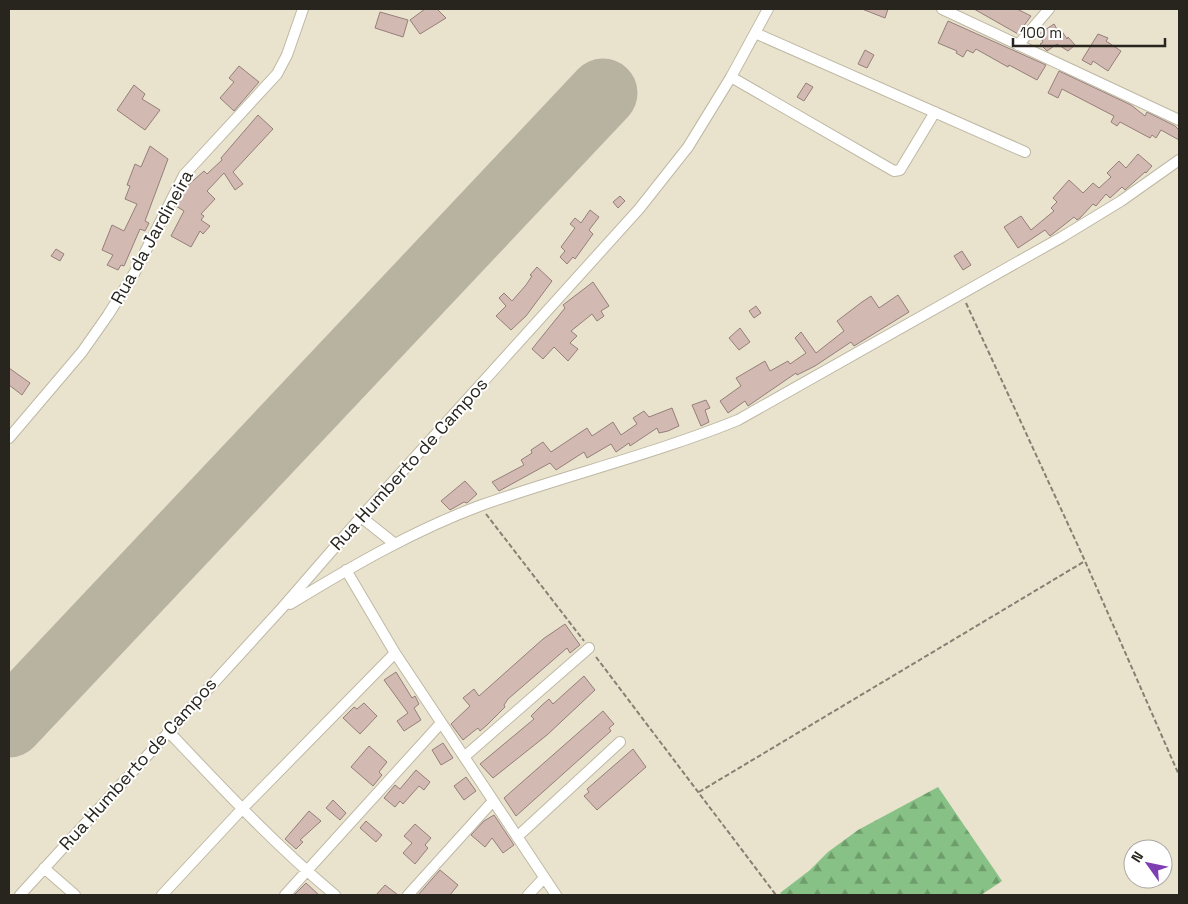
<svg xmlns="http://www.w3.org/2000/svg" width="1188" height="904" font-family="'Space Grotesk',sans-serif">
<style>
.forest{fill:url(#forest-firs)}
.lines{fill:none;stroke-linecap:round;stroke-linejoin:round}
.runway{stroke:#b8b2a1;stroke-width:69}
.building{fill:#d2bab3;stroke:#957f79}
.minor-casing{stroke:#beb8a4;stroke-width:12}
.path{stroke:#868173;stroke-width:2;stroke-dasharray:5 2.5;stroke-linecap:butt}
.minor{stroke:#fff;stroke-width:10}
.labels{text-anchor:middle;stroke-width:4;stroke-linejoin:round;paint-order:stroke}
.street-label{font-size:18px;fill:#28251e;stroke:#fff}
</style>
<defs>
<pattern id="forest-firs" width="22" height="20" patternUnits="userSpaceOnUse" patternTransform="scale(1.25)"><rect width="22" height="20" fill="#87c185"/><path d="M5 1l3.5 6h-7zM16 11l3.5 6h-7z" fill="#6e9d6c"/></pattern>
</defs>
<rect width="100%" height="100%" fill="#e9e3ce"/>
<!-- forest -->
<path class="forest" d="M938,787L1002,881L981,895H782L780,893L810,870L828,852L858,830Z"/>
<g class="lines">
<!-- runway -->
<path class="runway" d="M9,723L603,93"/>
</g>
<!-- building -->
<path class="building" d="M425,9H437L446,18L420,34L410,20Z
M862,9H888L885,18Z
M974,9H1017L1031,16L1018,34Z
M380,12L408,20L403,37L375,28Z
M948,21L1046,65L1037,80L1009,65L1008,67L976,49L973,53L967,50L963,57L956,53L957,51L938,43Z
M1054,24L1058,31L1061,30L1067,39L1068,37L1075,45L1068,51L1057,44L1047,51L1040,44L1043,42L1039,34Z
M1098,34L1108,38L1106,41L1121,51L1108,71L1093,61L1091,65L1082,60Z
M865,50L874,55L867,68L858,64Z
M239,66L259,82L234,111L220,98L234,82L229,78Z
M1059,71L1131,105L1145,116L1147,112L1175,126L1179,130V140L1161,130L1156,138L1152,135L1150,138L1120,122L1117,126L1111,122L1114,116L1062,89L1058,98L1048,93Z
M806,83L813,87L804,101L797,97Z
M134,85L145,94L142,99L160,110L145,130L117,110Z
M258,115L273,129L233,172L243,184L235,190L224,173L207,191L215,199L201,214L204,216L201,220L210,226L203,234L200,231L191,247L171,236L184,211L176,206L185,188L204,171L207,174L222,160L221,158Z
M150,146L168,159L145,221L149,223L145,231L140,229L124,266L121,265L118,270L107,265L113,255L102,250L112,225L124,231L137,204L125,199L130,186L127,185L135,164L141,167Z
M1138,154L1152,166L1146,173L1145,172L1125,190L1122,187L1110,198L1106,194L1096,206L1093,204L1080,218L1077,220L1074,217L1050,236L1045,230L1018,248L1004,227L1021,216L1031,230L1054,211L1051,208L1057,202L1053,198L1069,180L1083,193L1093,183L1099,188L1111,177L1107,173L1119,161L1126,168Z
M620,196L625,201L618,208L613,202Z
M590,210L599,217L589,230L593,234L575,259L573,257L567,264L560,257L565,251L561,247L575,228L570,224L575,218L581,223Z
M56,249L64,254L60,261L51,256Z
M962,251L971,265L963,270L954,256Z
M537,267L552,281L526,316L511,330L496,316L506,306L499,298L504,293L512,301L526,285L532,276L530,275Z
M593,282L609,306L601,311L604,316L597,321L592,314L571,331L577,336L570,343L578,349L568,361L554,347L543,359L532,349L565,308L563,305Z
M898,295L909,312L854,346L851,342L815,366L797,375L796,373L748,406L745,401L728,413L720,401L741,386L736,378L765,361L770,371L788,361L790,364L806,353L795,338L801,332L816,353L844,331L837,321L862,302L871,296L879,308Z
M756,306L761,313L754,318L749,311Z
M740,328L750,342L739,350L729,338Z
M9,368L30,383L22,395L9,385Z
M706,400L710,408L705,410L709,422L701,426L692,405Z
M672,408L679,426L668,431L659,433L657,428L630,446L629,443L616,452L611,444L587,458L584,452L556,470L550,463L499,491L492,482L524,465L521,460L532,453L531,450L543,442L551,452L587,428L592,436L613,422L621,435L637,424L633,418L644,411L649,417Z
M465,481L477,494L467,503L464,502L450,510L441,501Z
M565,624L580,645L570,653L567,648L508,699L504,705L505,707L487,725L480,731L478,728L474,731L463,740L451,724L470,706L463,698L474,689L479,696L543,639Z
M396,672L412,698L415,696L419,704L414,708L421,720L404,731L397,721L408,713L384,680Z
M584,676L595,690L547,735L493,778L480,764L534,719L531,716L541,706L549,699L553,704Z
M364,703L377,716L360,734L343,718L354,707L357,709Z
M603,711L614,724L609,728L611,731L516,816L504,798Z
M443,743L453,758L441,765L432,750Z
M369,746L387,762L379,772L382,775L373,786L351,767Z
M633,749L646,767L597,810L584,796L589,792L587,789Z
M416,770L430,782L424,790L419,786L403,804L400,801L395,807L384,798L395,785L400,789Z
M466,777L476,791L464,800L454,786Z
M333,800L346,813L340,820L326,808Z
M309,811L321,821L300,840L303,842L296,849L285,839Z
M494,815L514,845L503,853L492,838L485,847L471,835L484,821Z
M366,821L382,835L376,842L360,828Z
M415,824L431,838L425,845L428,848L415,864L403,853L412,843L404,836Z
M440,870L458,885L450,895H418Z
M306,883L319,895H294Z
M385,885L398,895H376Z"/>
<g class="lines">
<!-- minor casing -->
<g class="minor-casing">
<path id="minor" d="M942,9L1179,120
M755,33L1025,152
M1018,45L1049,9
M731,77L894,171L900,170L935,112
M9,438L82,352L108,315L135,272L184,175L277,74L287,55L303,9
M361,517L395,544
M346,570L395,653L556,895
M290,604C351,567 414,530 482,505C567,475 654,454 738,420L1062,237L1121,201L1179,160
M168,731C222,788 275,845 335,895
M464,757L589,648
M517,837L620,742
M44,868L75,895
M20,895L282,608L361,517L639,209L688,147L731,77L768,9
M162,895L242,809L395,653
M285,895L441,723
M408,895L493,801
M528,895L544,878"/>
</g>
<!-- path -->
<path class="path" d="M966,303L1085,561L1179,775
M486,514L584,641
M596,657L776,895
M699,792L1085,561"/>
<!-- minor -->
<use href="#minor" class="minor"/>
</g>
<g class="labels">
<!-- street labels -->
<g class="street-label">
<text transform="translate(152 237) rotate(-61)" y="6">Rua da Jardineira</text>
<text transform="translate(409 464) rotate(-48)" y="6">Rua Humberto de Campos</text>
<text transform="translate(138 764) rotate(-48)" y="6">Rua Humberto de Campos</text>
</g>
</g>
<!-- border -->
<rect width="1188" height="904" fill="none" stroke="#28251e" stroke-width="20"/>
<!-- north arrow -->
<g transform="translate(1148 864) rotate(303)"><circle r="24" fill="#ffffff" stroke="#a9a8a5"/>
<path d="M0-4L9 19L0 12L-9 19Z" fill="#803eb3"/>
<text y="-8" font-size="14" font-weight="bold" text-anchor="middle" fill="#28251e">N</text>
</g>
<!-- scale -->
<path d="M1013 38v8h152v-8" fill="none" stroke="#28251e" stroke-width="2.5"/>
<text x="1020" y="38" font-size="15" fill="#28251e" stroke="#ffffff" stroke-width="4" paint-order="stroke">100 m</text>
</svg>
